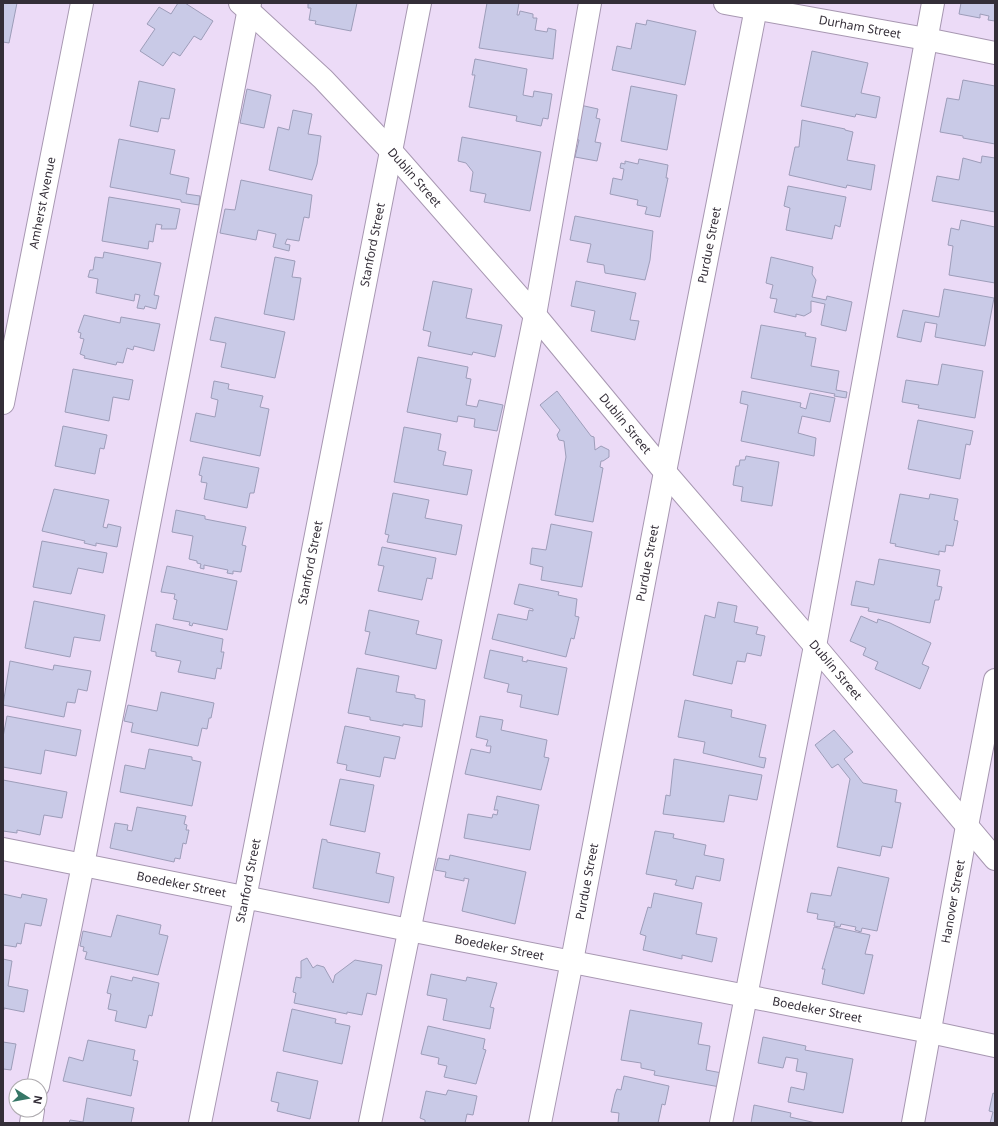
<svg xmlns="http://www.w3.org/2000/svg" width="998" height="1126" font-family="'Noto Sans',sans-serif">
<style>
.building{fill:#c9cae7;stroke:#9d9db9}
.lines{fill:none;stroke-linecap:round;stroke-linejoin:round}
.minor-casing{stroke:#a797b1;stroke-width:24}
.minor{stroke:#fff;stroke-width:22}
.labels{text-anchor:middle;stroke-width:3.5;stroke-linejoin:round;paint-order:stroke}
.street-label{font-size:12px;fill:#342e38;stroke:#fff}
</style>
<rect width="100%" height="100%" fill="#ecdbf7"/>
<!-- building -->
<path class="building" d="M3,3H17L9,43L3,42Z
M178,3H185L213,21L201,40L194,36L180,56L173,52L163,66L140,51L155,29L147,24L159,7L171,14Z
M308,3H357L351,31L315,24L316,21L309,20L311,8H308Z
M487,3H519L517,15H519L520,11L533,14V18H537L535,30L547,32L548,28L556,30L553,59L479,48Z
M961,3H995V21L988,20L989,16L980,14V18L959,14Z
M647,20L696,31L685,85L612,70L617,46L631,49L636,23L646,25Z
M812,51L868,63L861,93L880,97L876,118L856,114L855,117L801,106Z
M475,59L527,69L523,95L533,97L534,91L552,94L548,119L543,118L541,126L516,121L517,116L469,107L475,75H472Z
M963,80L995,86V144L963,138V136L940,132L947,98L959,100Z
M139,81L175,89L169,119L161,118L158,132L130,126Z
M631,86L677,95L667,150L621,141Z
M247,89L271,95L264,128L240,123Z
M580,105L598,109L596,118L600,119L595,142L601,143L597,161L575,157L579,140L573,138Z
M293,110L312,114L308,134L321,136L317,164L312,180L269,170L278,127L289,130Z
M802,120L845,129V130L853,132L847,160L875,165L871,190L847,185L846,188L789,175L795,147H799Z
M462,137L541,152L530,211L484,202L486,194L470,191L473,172L466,163L458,161Z
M119,139L175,150L170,174L189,178L186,194L200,196L199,205L181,202V200L110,187Z
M982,156L995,158V212L932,201L937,176L959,180L963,158L981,163Z
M639,159L668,165L666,178H668L660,217L645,214L647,207L637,205L638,200L610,194L613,178L622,180L624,169L620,168L621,163L625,164V161L638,164Z
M241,180L312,195L309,218L304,217L299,241L287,239L285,244L290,245L289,251L273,247L276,234L258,230L256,240L220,233L225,209L235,210Z
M788,186L846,197L840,227L835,225L832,239L786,230L790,208L784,206Z
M109,197L180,209L176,229H161L162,225L156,224L153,242L149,241L148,249L102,241Z
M575,216L653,231L650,260L645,280L605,273L604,265L587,262L591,244L570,240Z
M961,220L995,227V283L949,275L953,246L948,245L951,228L959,230Z
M104,252L161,263L154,295L159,296L156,309L145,306L144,309L137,308L140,295L135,294L134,301L96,293L98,279L88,277L90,270H93L95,257L103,258Z
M275,257L295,261L292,277L301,278L294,320L264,314Z
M771,257L813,267L812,274L816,280L812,297L826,300L827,296L852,302L846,331L821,325L825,304L811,301V312L804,316L796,314V317L774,312L777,299L770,298L773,285L766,283Z
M433,281L472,289L466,318L502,325L495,357L473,352L472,355L428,346L431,332L423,330Z
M576,281L636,293L630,320L639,321L635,340L591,331L595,311L571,306Z
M944,289L994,298L985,346L935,337L937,324L925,322L921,342L897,337L903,310L939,317Z
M84,315L120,323L121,317L160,324L154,351L134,346L133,350L127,348L123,363L117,362L116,365L84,358L85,356L80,354L84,339L80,338L81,333L78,332Z
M215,317L285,332L275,378L221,367L226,343L210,340Z
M761,325L806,333L805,336L816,338L811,366L839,371L836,390L847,392L846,398L834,396L835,394L751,378Z
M418,357L468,367L466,378L471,379L466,405L477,407L479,400L503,405L497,431L474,427L475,419L458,416L457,422L407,412Z
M942,364L983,371L975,418L918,408L919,405L902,402L906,380L938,385Z
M73,369L133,380L129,400L113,397L109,421L65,412Z
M214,381L229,384L228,389L263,396L260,407L269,409L260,456L190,441L196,413L215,417L218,400L211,398Z
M557,391L591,436L594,437L595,450L601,446L609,450V457L603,461H601L600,467L603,468L593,522L555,515L566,457L564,441L559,440L557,435L560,430L540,405Z
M742,391L801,403L800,407L806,409L810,393L835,398L830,422L802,416L798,433L816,438L814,456L741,441L748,405L740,403Z
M918,420L973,431L970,445L966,444L960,479L908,469Z
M63,426L107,435L104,449L100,448L95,474L55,466Z
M404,427L441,434L438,450L446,452L443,465L472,470L467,495L394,482Z
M746,456L779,462L772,506L741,501L743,487L733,485L736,466H739L740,460H745Z
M203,457L259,468L254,493H250L247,508L204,499L207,483L201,482L202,476L199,475Z
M54,489L109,500L103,527L107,528L108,524L121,527L117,547L96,543V546L84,543L85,541L42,531Z
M393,493L429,500L425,518L462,525L456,555L387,542L389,535L385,534Z
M900,494L929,499L930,494L958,499L954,520L958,521L953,546L946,545L945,552L939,551V555L895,546L896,544L890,543Z
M176,510L205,516V519L246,527L242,545L246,546L241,572L233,571V574L227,573L228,570L204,565V569L200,568L201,564L197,563V561L189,559L193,536L172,532Z
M551,524L592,532L582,587L541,580L543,567L530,564L532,548L546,550Z
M42,541L107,553L103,573L78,568L71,594L33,587Z
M382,547L436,558L432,579L427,578L422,600L378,591L384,566L378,565Z
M879,559L940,570L937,586L942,587L939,600H935L930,623L868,611L869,608L851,605L856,581L874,585Z
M167,566L237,581L227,630L193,623L192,626L189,625L190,622L173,619L177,600L174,599L175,594L161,592Z
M519,584L559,592L558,595L577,599L575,616L579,617L574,639L571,638L566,657L492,639L498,614L527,620L529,610L533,611V609L514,604Z
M34,601L105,615L100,641L74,637L70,657L25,648Z
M718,602L737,606L734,622L758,627L756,634L765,636L761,656L747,653L745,662L737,661L732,684L693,675L705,615L715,618Z
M369,610L419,621L416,634L442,640L436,669L365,654L370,632L365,631Z
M861,616L877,623L878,619L890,623L931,643L922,664L929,667L920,689L875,669L878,662L863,655L866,648L850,641Z
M156,624L223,639L221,652H224L221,669L217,668L215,679L178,672L181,661L156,656V652L151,651Z
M490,650L523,657L522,661L527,662V660L567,668L558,715L520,707L522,695L507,692L509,684L484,678Z
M10,661L53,670L54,665L91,671L87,691L78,689L75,703L67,702L64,717L3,705Z
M357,668L399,676L396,692L415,695V698L425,700L422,727L403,724V726L370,720V717L348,713Z
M161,692L214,703L211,718H209L207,729L202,728L198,746L131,732L133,723L124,721L128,705L157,711Z
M685,700L732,710L731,717L766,725L759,757L766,758L764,768L703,753L705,742L678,737Z
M7,716L81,730L76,756L45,750L41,774L3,767V737Z
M480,716L503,720L501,730L547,740L544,757L549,758L541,790L465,774L471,749L490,753L491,746H486L488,740L476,737Z
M345,726L400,737L395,759L384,757L380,777L346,770L347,765L337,763Z
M834,730L853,752L844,759L863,783L897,790L895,802L901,803L892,848L882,846L880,856L837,847L850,779L838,764L832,768L815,745Z
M149,749L192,757V760L201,762L192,806L120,792L125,765L145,769Z
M674,759L762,775L757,800L729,795L724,822L663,814L666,795L670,796Z
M340,779L374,785L365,832L330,825Z
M3,780L67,792L62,818L44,815L40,835L17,830V833L3,831Z
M497,796L539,805L530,850L464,838L468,814L492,818L493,814L497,815L498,810H494Z
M137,807L186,816L184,824L187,825L186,830H189L186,844L183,843L180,859L175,858L174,862L110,848L115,823L128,825L127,830L132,831Z
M655,831L674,834L673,838L706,845L704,855L724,859L720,881L696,876L693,889L675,885L677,880L646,874Z
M322,839L327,840V842L380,853L376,873L394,877L389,903L313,888Z
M450,855L526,872L515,924L462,911L469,879L464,878V881L445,877L446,872L435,870L438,858L449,860Z
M838,867L889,878L877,931L862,928L861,932L855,930L856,927L841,924L840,927L834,926L835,922L817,919L818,914L807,912L811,893L831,896Z
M654,893L702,903L696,934L717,938L712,962L682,955V959L643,950L646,936L640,934L648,907L651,908Z
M3,894L21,898L22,894L47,899L41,926L25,923L21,944L17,943L16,947L3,945Z
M117,915L161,925L159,934L168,936L158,975L85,959L87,952L83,951L84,947L80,946L83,931L111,937Z
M834,927L870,935L865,954L873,955L864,994L822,984L825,969H822Z
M307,958L313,968L317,965L324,967L333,983L335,975L355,960L382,965L376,995L367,993L362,1015L347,1012V1014L294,1003L296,993L293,992L296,977L301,978V961Z
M3,959L12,961L8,986L28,990L24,1012L4,1008V1010H3Z
M431,974L466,981L467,977L497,983L490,1007L494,1008L490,1029L443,1020L447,999L427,995Z
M111,976L132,981L133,977L159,983L152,1016L149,1015L146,1028L115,1021L117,1011L108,1009L111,994L107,993Z
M292,1009L336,1019L335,1023L350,1026L342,1064L283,1051Z
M630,1010L702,1023L698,1044L710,1046L706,1070L722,1073L720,1087L654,1075L655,1071L641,1068V1063L621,1060Z
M428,1026L485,1039L483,1049L486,1050L476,1084L444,1077L447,1066L438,1064L439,1058L421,1054Z
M763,1037L806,1046L805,1050L853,1059L843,1113L788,1102L791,1087L804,1090L807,1073L796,1071L798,1059L786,1057L783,1068L758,1063Z
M88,1040L135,1050L133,1060L138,1061L131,1096L63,1081L69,1057L83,1061Z
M3,1042L16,1044L11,1070L3,1069Z
M277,1072L318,1081L310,1119L277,1111L279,1103L271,1101Z
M624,1076L669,1086L665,1105L662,1104L658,1123H618L619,1113L611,1112L615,1094L617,1089L621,1090Z
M448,1090L477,1096L473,1115L467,1114L465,1123H425V1120L420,1118L426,1091L446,1095Z
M993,1093L995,1094V1123H990L993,1112L989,1111Z
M87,1098L134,1108L131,1123H69L70,1120L83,1122Z
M754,1105L791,1113L790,1117L816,1123H751Z"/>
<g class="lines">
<!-- minor casing -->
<g class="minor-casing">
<g id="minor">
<path id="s1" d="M240,3L248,10L323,79L391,151L535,315L665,472L815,646L995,859"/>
<path id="s2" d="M725,3L926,39L995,53"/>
<path id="s3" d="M3,403L82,3"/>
<path id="s4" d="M3,849L409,930L930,1032L995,1046"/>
<path d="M38,1086L83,865L250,3"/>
<path d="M31,1123L33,1110"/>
<path id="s5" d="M200,1123L245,898L420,3"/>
<path d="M370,1123L535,315L590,3"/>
<path id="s6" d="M540,1123L572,961L665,472L757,3"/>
<path d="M721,1123L815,646L933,3"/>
<path id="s7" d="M913,1123L967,826L995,680"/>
</g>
</g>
<!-- minor -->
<use href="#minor" class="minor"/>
</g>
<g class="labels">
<!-- street labels -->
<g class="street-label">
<text dy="4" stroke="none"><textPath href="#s2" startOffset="137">Durham Street</textPath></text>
<text dy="4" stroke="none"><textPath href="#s1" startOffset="247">Dublin Street</textPath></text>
<text dy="4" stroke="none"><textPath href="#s3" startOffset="204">Amherst Avenue</textPath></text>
<text dy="4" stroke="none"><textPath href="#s5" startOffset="895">Stanford Street</textPath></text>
<text dy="4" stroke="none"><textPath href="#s6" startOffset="894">Purdue Street</textPath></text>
<text dy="4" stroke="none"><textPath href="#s1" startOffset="571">Dublin Street</textPath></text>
<text dy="4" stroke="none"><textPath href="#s5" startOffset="571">Stanford Street</textPath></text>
<text dy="4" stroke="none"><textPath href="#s6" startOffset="570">Purdue Street</textPath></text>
<text dy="4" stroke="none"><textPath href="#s1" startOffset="895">Dublin Street</textPath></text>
<text dy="4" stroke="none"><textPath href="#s5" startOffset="247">Stanford Street</textPath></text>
<text dy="4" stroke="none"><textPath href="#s6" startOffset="246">Purdue Street</textPath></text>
<text dy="4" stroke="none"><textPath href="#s4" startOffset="182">Boedeker Street</textPath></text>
<text dy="4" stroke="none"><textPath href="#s7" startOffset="225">Hanover Street</textPath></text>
<text dy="4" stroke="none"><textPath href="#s4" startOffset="506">Boedeker Street</textPath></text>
<text dy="4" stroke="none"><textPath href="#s4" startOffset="830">Boedeker Street</textPath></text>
</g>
</g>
<!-- border -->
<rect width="998" height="1126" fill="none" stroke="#342e38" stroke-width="8"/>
<!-- north arrow -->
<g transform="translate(28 1098) rotate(101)"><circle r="19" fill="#ffffff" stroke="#aeabaf"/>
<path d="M0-3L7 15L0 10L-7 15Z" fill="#357666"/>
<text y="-6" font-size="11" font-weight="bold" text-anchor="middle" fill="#342e38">N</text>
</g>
</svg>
